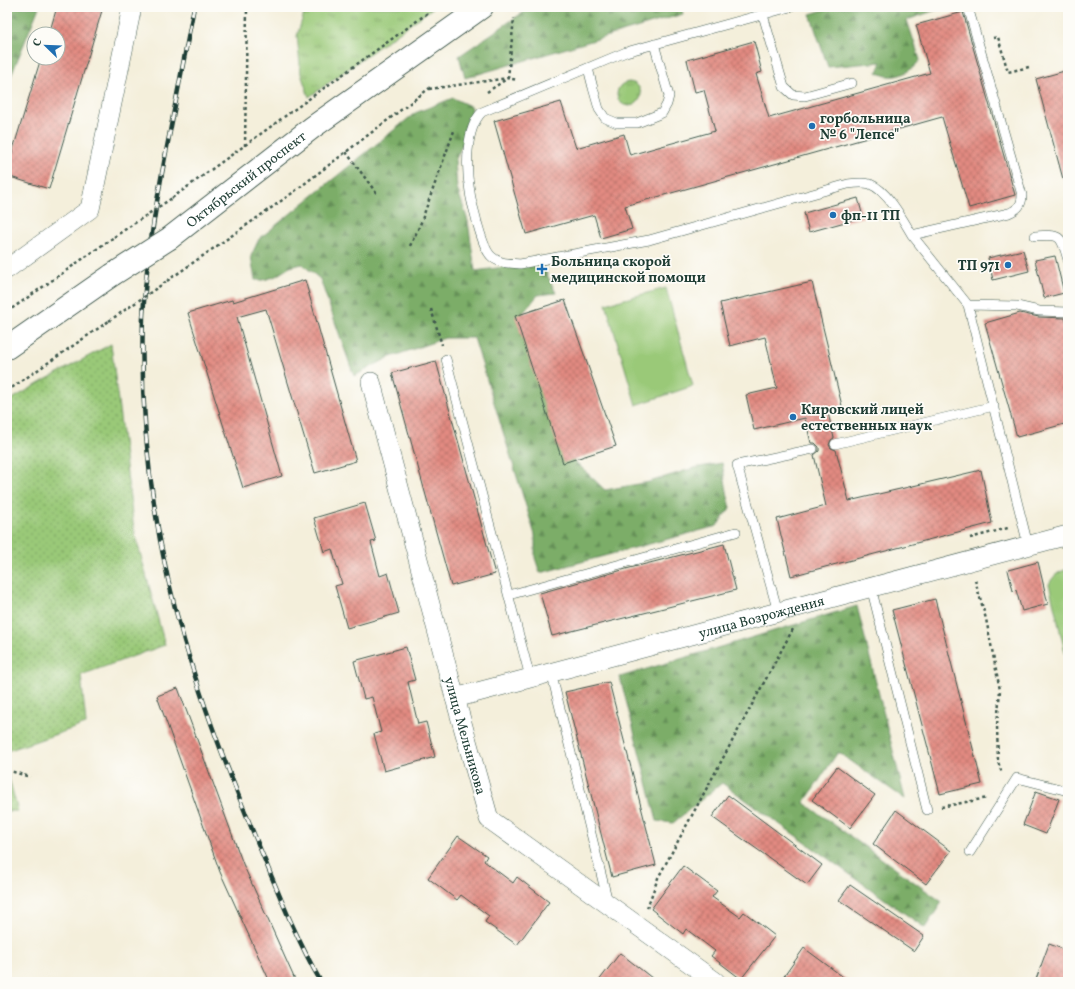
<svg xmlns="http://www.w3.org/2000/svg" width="1075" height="989" font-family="Vollkorn,serif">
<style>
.grass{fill:url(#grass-tufts);stroke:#5c8356}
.forest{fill:url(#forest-firs);stroke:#4d754e}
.park{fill:url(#park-dots);stroke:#5c8356}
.pitch{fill:#9ac978;stroke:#5c8356}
.building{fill:url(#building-cross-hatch)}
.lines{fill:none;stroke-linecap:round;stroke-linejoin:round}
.lane-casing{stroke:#3f584d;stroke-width:10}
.street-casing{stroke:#3f584d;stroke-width:20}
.primary-casing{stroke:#3f584d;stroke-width:24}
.path{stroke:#3f584d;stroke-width:2.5;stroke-dasharray:3 3;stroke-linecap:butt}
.lane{stroke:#fff;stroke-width:9}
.street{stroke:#fff;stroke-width:19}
.primary{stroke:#fff;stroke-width:22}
.rail-casing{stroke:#1f3d34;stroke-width:4.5}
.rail{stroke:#fdfcf7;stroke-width:3;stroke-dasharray:9;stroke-linecap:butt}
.primary-bridge-casing{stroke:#3f584d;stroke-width:24;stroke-linecap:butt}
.path-bridge{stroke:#3f584d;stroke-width:2.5;stroke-dasharray:3 3;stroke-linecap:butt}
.primary-bridge{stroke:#fff;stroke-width:22}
.poi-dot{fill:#1f6fb2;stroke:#fdfcf7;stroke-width:1.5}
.labels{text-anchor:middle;stroke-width:3.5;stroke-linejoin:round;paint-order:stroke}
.poi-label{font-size:14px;font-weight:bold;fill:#1f3d34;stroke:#fdfcf7;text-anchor:start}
.street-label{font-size:14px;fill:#1f3d34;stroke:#fdfcf7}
</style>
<defs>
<pattern id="grass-tufts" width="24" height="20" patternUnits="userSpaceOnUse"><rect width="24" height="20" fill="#9ac978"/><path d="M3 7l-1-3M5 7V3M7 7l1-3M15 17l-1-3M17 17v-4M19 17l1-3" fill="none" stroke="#7da463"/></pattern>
<pattern id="forest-firs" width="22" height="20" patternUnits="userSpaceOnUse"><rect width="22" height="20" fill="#7bad68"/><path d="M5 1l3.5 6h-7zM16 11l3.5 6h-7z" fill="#648e56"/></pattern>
<pattern id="park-dots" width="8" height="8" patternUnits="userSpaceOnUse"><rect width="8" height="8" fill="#9ac978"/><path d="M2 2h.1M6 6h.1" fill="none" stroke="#7da463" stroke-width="1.8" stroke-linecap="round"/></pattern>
<pattern id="building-cross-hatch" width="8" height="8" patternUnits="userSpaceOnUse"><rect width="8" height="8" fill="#e28a81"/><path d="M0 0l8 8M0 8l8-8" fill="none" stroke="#b7726a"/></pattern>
</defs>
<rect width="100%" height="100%" fill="#fdfcf7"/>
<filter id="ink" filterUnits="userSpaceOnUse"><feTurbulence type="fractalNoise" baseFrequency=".025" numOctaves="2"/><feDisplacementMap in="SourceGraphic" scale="8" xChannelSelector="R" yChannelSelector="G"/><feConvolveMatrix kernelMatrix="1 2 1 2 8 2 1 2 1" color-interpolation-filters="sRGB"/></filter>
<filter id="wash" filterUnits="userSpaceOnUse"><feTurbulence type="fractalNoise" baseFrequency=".012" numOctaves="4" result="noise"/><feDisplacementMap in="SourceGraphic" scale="16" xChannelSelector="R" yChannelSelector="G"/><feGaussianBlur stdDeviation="0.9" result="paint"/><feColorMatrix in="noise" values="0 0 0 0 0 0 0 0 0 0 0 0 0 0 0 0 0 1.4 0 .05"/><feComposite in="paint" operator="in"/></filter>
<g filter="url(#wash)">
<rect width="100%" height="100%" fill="#f4efdb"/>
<!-- grass -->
<path class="grass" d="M306,7H434L309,97L301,74L297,36Z
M617 94a12 12 0 1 1 24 0a12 12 0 1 1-24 0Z"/>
<!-- forest -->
<path class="forest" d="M7,7H39L7,86Z
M531,7H681L683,14L465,78L459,56Z
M833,7H945L907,20L920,60C910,73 893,82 877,72L881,62L828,67L810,14Z
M453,98L472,107L468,132L455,161L457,188L468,221L475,271L541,262L556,293L538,295L523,313L563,450L605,490L649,482L694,468L722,463L730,508L717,526L540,573L535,558V535L526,506L474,338H445L388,358L354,376L320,279L302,264L290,267L276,276L264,280H255L251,256L259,239L415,113Z
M857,606L905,799L838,752L804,803L942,902L925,928L722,783L673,823L657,821L620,677Z"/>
<!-- park -->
<path class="park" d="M111,344L134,530L165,645L81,675L86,724L7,751V402L45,380Z
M7,771L18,811H7Z"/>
<!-- pitch -->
<path class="pitch" d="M666,288L693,386L636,405L606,304Z
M1068,569V665L1049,584C1054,575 1058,572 1068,569Z"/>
<g id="blocks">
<!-- building -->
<path class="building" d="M57,7H103L49,189L7,176V169L41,58H58V34H49Z
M963,12L1015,195L969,208L942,117L625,206L632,229L601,238L594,215L526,234L494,121L561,102L576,148L624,134L630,155L715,131L704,90L695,92L687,60L754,41L762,72L756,74L769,118L930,73L916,25Z
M1068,70V178L1063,179L1036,79Z
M858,198L863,217L809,232L804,213Z
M1023,250L1029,271L993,280L988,258Z
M1055,256L1064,293L1044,298L1035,260Z
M305,280L356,461L315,473L266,309L237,317L282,476L243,488L188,313L232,300L233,302Z
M812,282L843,410L828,413L834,438L831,440L829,445L831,448L836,450L849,501L981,470L992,523L791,576L777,519L826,506L814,455L819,451V447L815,443H811L805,418L754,430L746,395L777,388L765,337L730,346L720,303Z
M565,300L616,446L563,463L515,316Z
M1020,313L1039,317L1065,318L1068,327V423L1017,437L985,323Z
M436,361L495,574L451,586L392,373Z
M365,503L376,541L371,542L380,576L388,573L399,613L347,628L335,586L342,584L332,549L324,552L314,518Z
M724,544L736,590L552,636L540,593L626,569Z
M1038,562L1048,604L1022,611L1016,590L1013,591L1008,570Z
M935,599L982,784L940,794L892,610Z
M406,647L415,680L408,682L418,724L426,722L435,757L384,771L374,734L381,732L372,697L364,699L354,661Z
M609,682L656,865L612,877L565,692Z
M178,688L243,864L296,982H270L220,872L157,696Z
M837,767L875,795L850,828L812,800Z
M1036,791L1059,799L1046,834L1023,825Z
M728,795L822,865L807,885L712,817Z
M896,810L951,851L926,884L873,844Z
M458,836L487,856L484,861L513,883L517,877L549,902L517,945L485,922L489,916L461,895L457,900L428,878Z
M683,866L717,891L712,897L740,917L744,912L775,936L741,979L711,956L715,951L686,929L683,934L651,909Z
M850,885L924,936L914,951L839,900Z
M1049,944L1068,951V982H1035Z
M804,948L850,982H780Z
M620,953L657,982H598Z"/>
</g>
</g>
<g filter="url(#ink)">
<use href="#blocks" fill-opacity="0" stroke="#3f584d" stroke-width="1"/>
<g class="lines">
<!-- lane casing -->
<g class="lane-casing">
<path id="lane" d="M790,7L626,52L482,112C465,129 466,169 470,192C471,202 475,212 477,222C480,232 484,249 491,256C499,264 510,263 520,264L649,240L848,184C855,183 863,182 870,184C888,191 903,220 912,235L1009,213C1018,209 1022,205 1022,195L968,7
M763,15L784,87L793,95L805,96L852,83
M588,68L593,88L599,109L605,118L617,123H637L662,113L667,104L669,96L654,44
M912,235L968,305
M1035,236C1061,234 1061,235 1068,260
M446,359L530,677
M835,444L994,406
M1028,545L968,305L1017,306L1039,311L1068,312
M871,587L927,810
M509,595L736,532
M778,612L737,465L813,449
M551,672L608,902
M970,852L1017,778L1068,791"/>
</g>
<!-- street casing -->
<g class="street-casing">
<g id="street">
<path d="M7,269L90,209L132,7"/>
<path id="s1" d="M371,382L455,698L489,819L716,982"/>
<path id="s2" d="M455,698L1068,535"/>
</g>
</g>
<!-- primary casing -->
<g class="primary-casing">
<g id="primary">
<path id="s3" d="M170,238L313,127L482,7"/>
<path d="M7,348L112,275"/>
</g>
</g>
<!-- path -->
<path class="path" d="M993,38L998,37L1008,72L1029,67
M508,78L514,18
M429,89L508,78L517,80
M487,92L508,78
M245,146L247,7
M346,152L377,194
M172,198L436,7
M410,246L420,225L454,131
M167,281L291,194L431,87
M431,309L442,345
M7,312L114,237
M7,391L109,321
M970,538L1008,528
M975,580L986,619L1000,690L997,725L998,762L1002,773
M7,770L30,777
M941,807L987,798
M647,908L658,878L793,629"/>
<!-- lane -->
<use href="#lane" class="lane"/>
<!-- street -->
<use href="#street" class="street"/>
<!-- primary -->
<use href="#primary" class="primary"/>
<!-- rail casing -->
<g class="rail-casing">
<path id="rail" d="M194,7C185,54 176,100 167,147C156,203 146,260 143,317C140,405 149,494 168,579C188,667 220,751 254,834C275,884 294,935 321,982"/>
</g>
<!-- rail -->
<use href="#rail" class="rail"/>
<!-- primary-bridge casing -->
<g class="primary-bridge-casing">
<path id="primary-bridge" d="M112,275L170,238"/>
</g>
<!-- path-bridge -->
<path class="path-bridge" d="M114,237L172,198
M109,321L167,281"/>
<!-- primary-bridge -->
<use href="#primary-bridge" class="primary-bridge"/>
</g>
</g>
<!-- markers -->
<g class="poi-dot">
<circle cx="812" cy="126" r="4"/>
<circle cx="833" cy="215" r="4"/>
<circle cx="1008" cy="265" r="4"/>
<path d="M540 263h4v4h4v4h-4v4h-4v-4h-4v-4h4z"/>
<circle cx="793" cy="417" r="4"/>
</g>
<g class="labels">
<!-- poi labels -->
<g class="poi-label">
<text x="820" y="123">горбольница<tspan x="820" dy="16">№ 6 "Лепсе"</tspan></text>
<text x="841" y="220">фп-11 ТП</text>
<text x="551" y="266">Больница скорой<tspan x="551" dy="16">медицинской помощи</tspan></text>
<text x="1000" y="270" text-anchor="end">ТП 971</text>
<text x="801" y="414">Кировский лицей<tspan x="801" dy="16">естественных наук</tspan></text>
</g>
<!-- street labels -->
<g class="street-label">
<text dy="5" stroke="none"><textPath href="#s3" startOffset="96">Октябрьский проспект</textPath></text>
<text dy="5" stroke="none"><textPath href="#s2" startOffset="317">улица Возрождения</textPath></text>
<text dy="5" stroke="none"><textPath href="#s1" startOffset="366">улица Мельникова</textPath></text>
</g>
</g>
<!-- margin -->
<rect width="1075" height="989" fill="none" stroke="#fdfcf7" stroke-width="24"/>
<!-- north arrow -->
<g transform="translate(46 46) rotate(293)"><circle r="19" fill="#fdfcf7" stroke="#a4b0a9"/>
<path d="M0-3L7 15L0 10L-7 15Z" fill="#1f6fb2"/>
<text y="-6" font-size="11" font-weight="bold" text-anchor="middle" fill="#1f3d34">С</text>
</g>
</svg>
